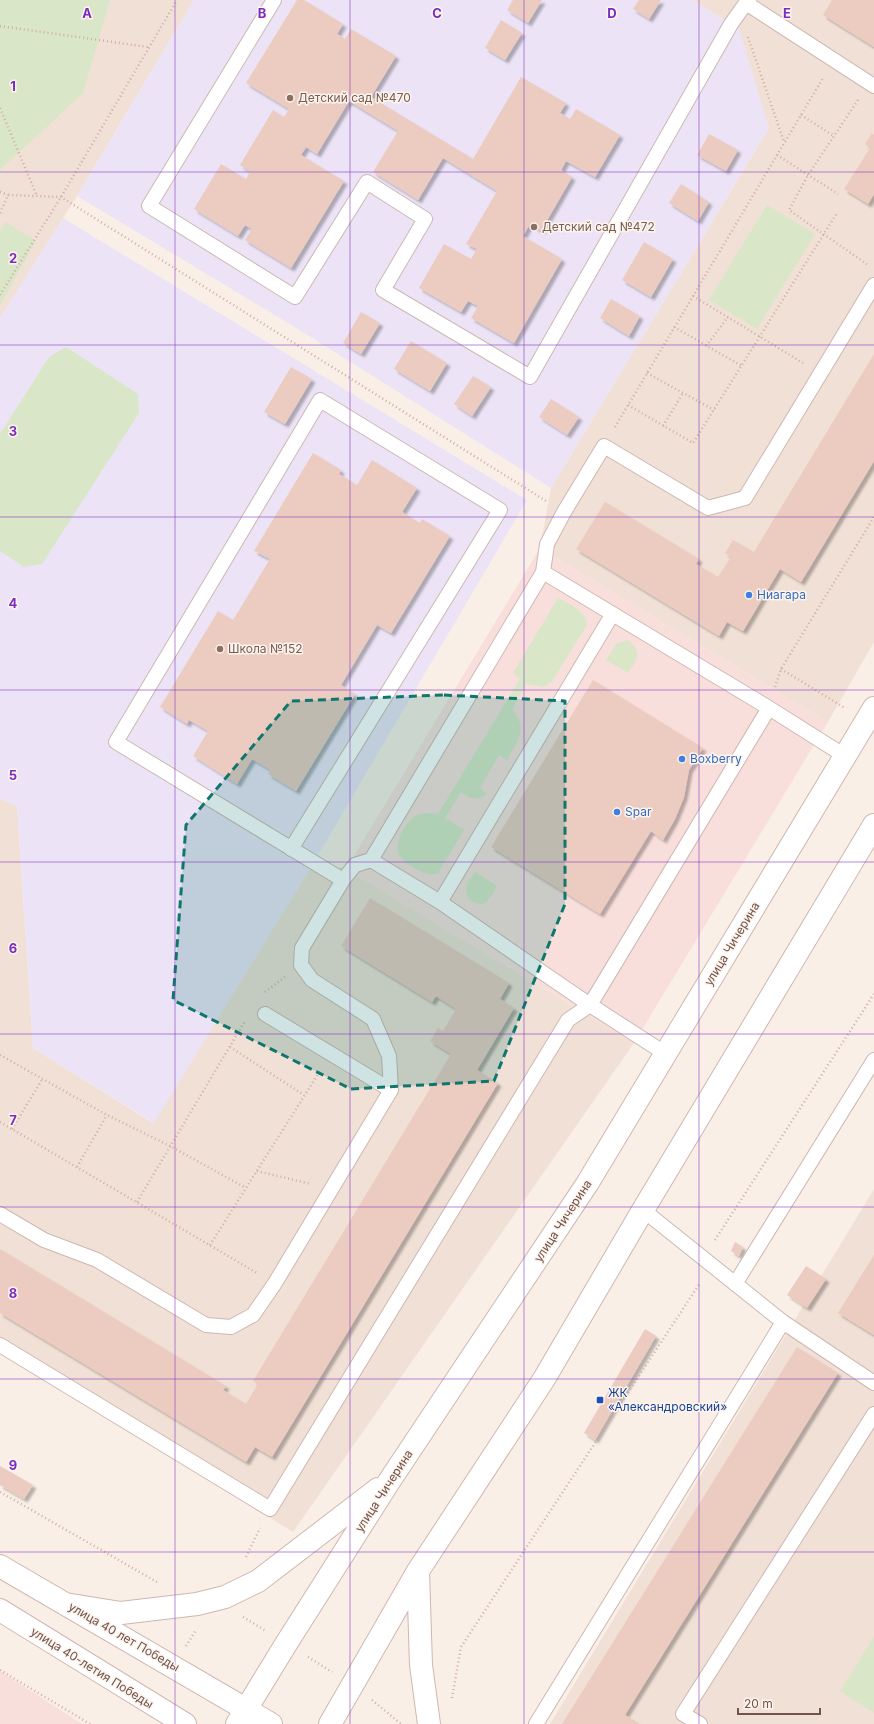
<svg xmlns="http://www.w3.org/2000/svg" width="874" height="1724" font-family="Inter,sans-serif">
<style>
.residential{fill:#f1e0d6}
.commercial{fill:#f9dfdc}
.education{fill:#ece4f6}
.green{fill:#d9e6c7}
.building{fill:#eccbc1;filter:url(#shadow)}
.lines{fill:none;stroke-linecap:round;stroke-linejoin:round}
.lane-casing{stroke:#cdb8b1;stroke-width:16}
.secondary-casing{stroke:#cfb7af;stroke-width:24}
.path{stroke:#d1aea5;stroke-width:2.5;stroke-dasharray:1 3;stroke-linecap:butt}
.lane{stroke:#fff;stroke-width:14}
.secondary{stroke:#fff;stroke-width:22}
.marked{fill:#0f766e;fill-opacity:0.2;stroke:#0f766e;stroke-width:3;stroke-dasharray:8 5;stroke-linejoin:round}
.grid{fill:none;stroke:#7b2cbf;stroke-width:1;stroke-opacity:0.55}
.education-dot{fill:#8d6e63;stroke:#fdf4ed;stroke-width:1.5}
.shop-dot{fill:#3f7fe0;stroke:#fdf4ed;stroke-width:1.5}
.transit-dot{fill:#1a4fb4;stroke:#fdf4ed;stroke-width:1.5}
.labels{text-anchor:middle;stroke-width:3;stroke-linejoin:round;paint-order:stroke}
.education-label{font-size:12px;fill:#785e54;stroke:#fdf4ed;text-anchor:start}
.shop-label{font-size:12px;fill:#366cbe;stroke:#fdf4ed;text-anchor:start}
.street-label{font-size:12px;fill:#71544e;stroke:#fdf4ed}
.transit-label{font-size:12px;fill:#164399;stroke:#fdf4ed;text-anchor:start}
.grid-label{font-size:13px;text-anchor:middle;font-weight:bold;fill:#7b2cbf;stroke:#fdf4ed;stroke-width:3;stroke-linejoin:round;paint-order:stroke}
</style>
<defs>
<filter id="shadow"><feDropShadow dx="3.5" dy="3.5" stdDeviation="1" flood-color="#0004"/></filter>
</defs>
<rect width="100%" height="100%" fill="#faefe7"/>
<!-- residential -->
<path class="residential" d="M0,0H194L77,196L0,318Z
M692,0H874V642L828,722L540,548L551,488L769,128L731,24Z
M0,798L17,806L33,1048L153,1123L314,862L346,869L634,1043L293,1532L0,1354Z
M874,1189V1724H550Z"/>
<!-- commercial -->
<path class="commercial" d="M540,548L828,722L634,1043L346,869Z
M0,1671L82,1724H0Z"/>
<!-- education -->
<path class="education" d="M194,0H692L739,29L769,128L551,488L293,326L77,196Z
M63,218L527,500L314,862L154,1123L33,1048L17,806L0,798V318Z"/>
<!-- green -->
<path class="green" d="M0,0H110L83,93L0,170Z
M767,205L815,234L757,329L709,300Z
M5,222L36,241L0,305V230Z
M66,347L138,394L139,413L42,564L24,567L0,551V434L49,357Z
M558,598C569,604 587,611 587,625L551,683L543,687L526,684L512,710C529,729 518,740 507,760L499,755L480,788L487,794C477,801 470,799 461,792L445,818L464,830L438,873C430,876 426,874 418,870C411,866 403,862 399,854C396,849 398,842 400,836C408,818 417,810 438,814L520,679L513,673Z
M627,640C644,652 637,659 628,673L606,660L616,644Z
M475,872L497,886C494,891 491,898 486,902C478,908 465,899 466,889C466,883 472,877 475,872Z
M874,1637V1713L840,1691Z"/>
<!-- building -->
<path class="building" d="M297,0H304L343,24L337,34L345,39L351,29L396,56L371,97L473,159L521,77L566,103L560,113L570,119L576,109L620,135L595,177L566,161L561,170L572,177L541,231L530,224L523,236L562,259L514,343L471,318L478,306L468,301L461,312L419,288L444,244L471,259L477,249L466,244L497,191L443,158L418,200L373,172L398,131L349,101L317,154L306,147L301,155L344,181L291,268L245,240L252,229L245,225L238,236L194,209L221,164L246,179L250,172L240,165L273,110L284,117L289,109L246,83Z
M513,0H542L528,23L507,10Z
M639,0H661L649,19L633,9Z
M832,0H874V47L823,15Z
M501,20L522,33L505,60L485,48Z
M872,133L874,135V194L868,204L844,189L870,148L865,144Z
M709,134L738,150L726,171L697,155Z
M681,184L709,202L698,221L669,203Z
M644,242L673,259L651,297L622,280Z
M611,299L640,316L629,336L600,318Z
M361,312L380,323L361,354L343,343Z
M411,341L447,363L430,391L394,369Z
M874,354V461L801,582L780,569L743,631L727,622L719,636L576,549L605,502L699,559L696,564L718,577L731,557L725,553L733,540L754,552Z
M291,367L312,379L285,424L264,412Z
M473,376L491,387L472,416L454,404Z
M551,399L579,417L567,435L539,417Z
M313,453L341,470L339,474L357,485L372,460L417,488L402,512L420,523L422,519L450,536L391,633L377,625L341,685L355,694L296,791L268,774L271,770L252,759L237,784L193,756L208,731L189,720L187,724L160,707L218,611L233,620L270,559L254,551Z
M593,680L703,748L689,770L684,797L675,819L663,840L651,831L600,914L491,847Z
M370,898L509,983L500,999L514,1008L477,1070L498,1083L272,1457L255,1447L246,1462L0,1313V1249L226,1386L223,1390L246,1404L258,1384L253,1381L451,1054L430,1041L438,1028L443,1031L456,1009L436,996L432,1002L341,946Z
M735,1242L743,1247L739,1256L731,1251Z
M874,1255V1335L838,1313Z
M806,1266L826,1279L807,1308L787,1295Z
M645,1329L656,1336L595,1440L584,1433Z
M797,1347L838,1373L625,1715L640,1724H562Z
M0,1466L33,1485L24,1499L0,1485Z"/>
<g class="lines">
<!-- lane casing -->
<g class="lane-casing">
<path id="lane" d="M274,0L149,206L295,297L367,182L425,219L383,290L530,377L731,24L746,3
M749,0L746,3L874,86
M543,572L769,708L845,756
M291,849L500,510L320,400L116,742L343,880
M371,860L440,902L590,1005L666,1054
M440,902L612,615
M265,1014L391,1090
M643,1210L783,1322L874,1383
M0,1214L44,1240L97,1260L206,1325L231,1327L253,1315L275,1283L391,1090L389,1056L373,1019L312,980L301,965L302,948L343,880L355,865L371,860L543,572L547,544L564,512L604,446L708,508L745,498L874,285
M735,1284L874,1060
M0,1345L270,1509L568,1020L590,1005L769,708
M536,1724L783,1322
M700,1724L683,1714L874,1414"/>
</g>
<!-- secondary casing -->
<g class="secondary-casing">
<path id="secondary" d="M0,1566L271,1724
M418,1571L421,1665L429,1724
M65,1604L121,1613L197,1604L225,1597L258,1581L378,1489
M0,1610L185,1724
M237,1724L286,1644L390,1480L587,1184L874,708
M330,1724L418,1571L544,1379L643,1210L874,825"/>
</g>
<!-- path -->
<path class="path" d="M0,26L148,47
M748,37L784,142
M858,100L808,175L789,210L868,265
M0,108L37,196
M801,115L834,136
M777,155L838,194
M0,192L8,195
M0,213L8,195L61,197L546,501
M0,295L61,197L177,0
M693,296L803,363
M674,327L742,366
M706,346L728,317
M647,373L714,410
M628,405L693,443L837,213
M663,426L683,393
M615,427L823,78
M781,669L845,708
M775,687L781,669L874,517
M265,992L285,977
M230,1047L304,1095
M0,1055L107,1115L170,1146L246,1188
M0,1122L257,1273
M12,1129L43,1078
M77,1167L107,1115
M257,1171L311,1184
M137,1202L245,1021
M715,1240L874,994
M210,1245L320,1071
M0,1492L157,1582
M246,1557L260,1528
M243,1617L266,1631
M186,1646L196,1630
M308,1657L332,1672
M0,1670L90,1724
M452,1698L461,1647L700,1283
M372,1700L401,1724"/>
<!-- lane -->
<use href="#lane" class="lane"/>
<!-- secondary -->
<use href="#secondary" class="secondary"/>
</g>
<!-- marked area -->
<path class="marked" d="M444,695L565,701V904L494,1081L351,1089L173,1000L186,825L291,701Z"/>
<!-- grid -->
<path class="grid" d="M175,0V1724M350,0V1724M524,0V1724M699,0V1724M0,172H874M0,345H874M0,517H874M0,690H874M0,862H874M0,1034H874M0,1207H874M0,1379H874M0,1552H874"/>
<!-- markers -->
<g class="education-dot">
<circle cx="290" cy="98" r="4"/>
<circle cx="534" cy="227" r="4"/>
<circle cx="220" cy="649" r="4"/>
</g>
<g class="shop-dot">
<circle cx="749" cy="595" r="4"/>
<circle cx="682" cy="759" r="4"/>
<circle cx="617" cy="812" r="4"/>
</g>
<rect class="transit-dot" x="596" y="1396" width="8" height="8" rx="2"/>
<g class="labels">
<!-- education labels -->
<g class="education-label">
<text x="298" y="102">Детский сад №470</text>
<text x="542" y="231">Детский сад №472</text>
<text x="228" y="653">Школа №152</text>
</g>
<!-- shop labels -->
<g class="shop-label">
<text x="757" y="599">Ниагара</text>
<text x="690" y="763">Boxberry</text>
<text x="625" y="816">Spar</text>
</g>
<!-- street labels -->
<g class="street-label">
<text transform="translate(732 944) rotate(-59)" y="4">улица Чичерина</text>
<text transform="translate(563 1221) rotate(-57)" y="4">улица Чичерина</text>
<text transform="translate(384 1491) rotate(-57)" y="4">улица Чичерина</text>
<text transform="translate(124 1637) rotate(30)" y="4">улица 40 лет Победы</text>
<text transform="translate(92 1668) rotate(32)" y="4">улица 40-летия Победы</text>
</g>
<!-- transit labels -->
<g class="transit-label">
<text x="608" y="1397">ЖК<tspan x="608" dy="14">«Александровский»</tspan></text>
</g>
</g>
<g class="grid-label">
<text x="87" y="18">A</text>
<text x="262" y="18">B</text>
<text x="437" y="18">C</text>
<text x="612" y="18">D</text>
<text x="787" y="18">E</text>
<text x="13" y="91">1</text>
<text x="13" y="263">2</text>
<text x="13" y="436">3</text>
<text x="13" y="608">4</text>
<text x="13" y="780">5</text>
<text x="13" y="953">6</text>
<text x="13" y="1125">7</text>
<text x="13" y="1298">8</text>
<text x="13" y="1470">9</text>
</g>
<!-- scale -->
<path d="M738 1708v6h82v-6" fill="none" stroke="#71544e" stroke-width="2"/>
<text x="744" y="1708" font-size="12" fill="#71544e" stroke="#fdf4ed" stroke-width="3" paint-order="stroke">20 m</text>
</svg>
